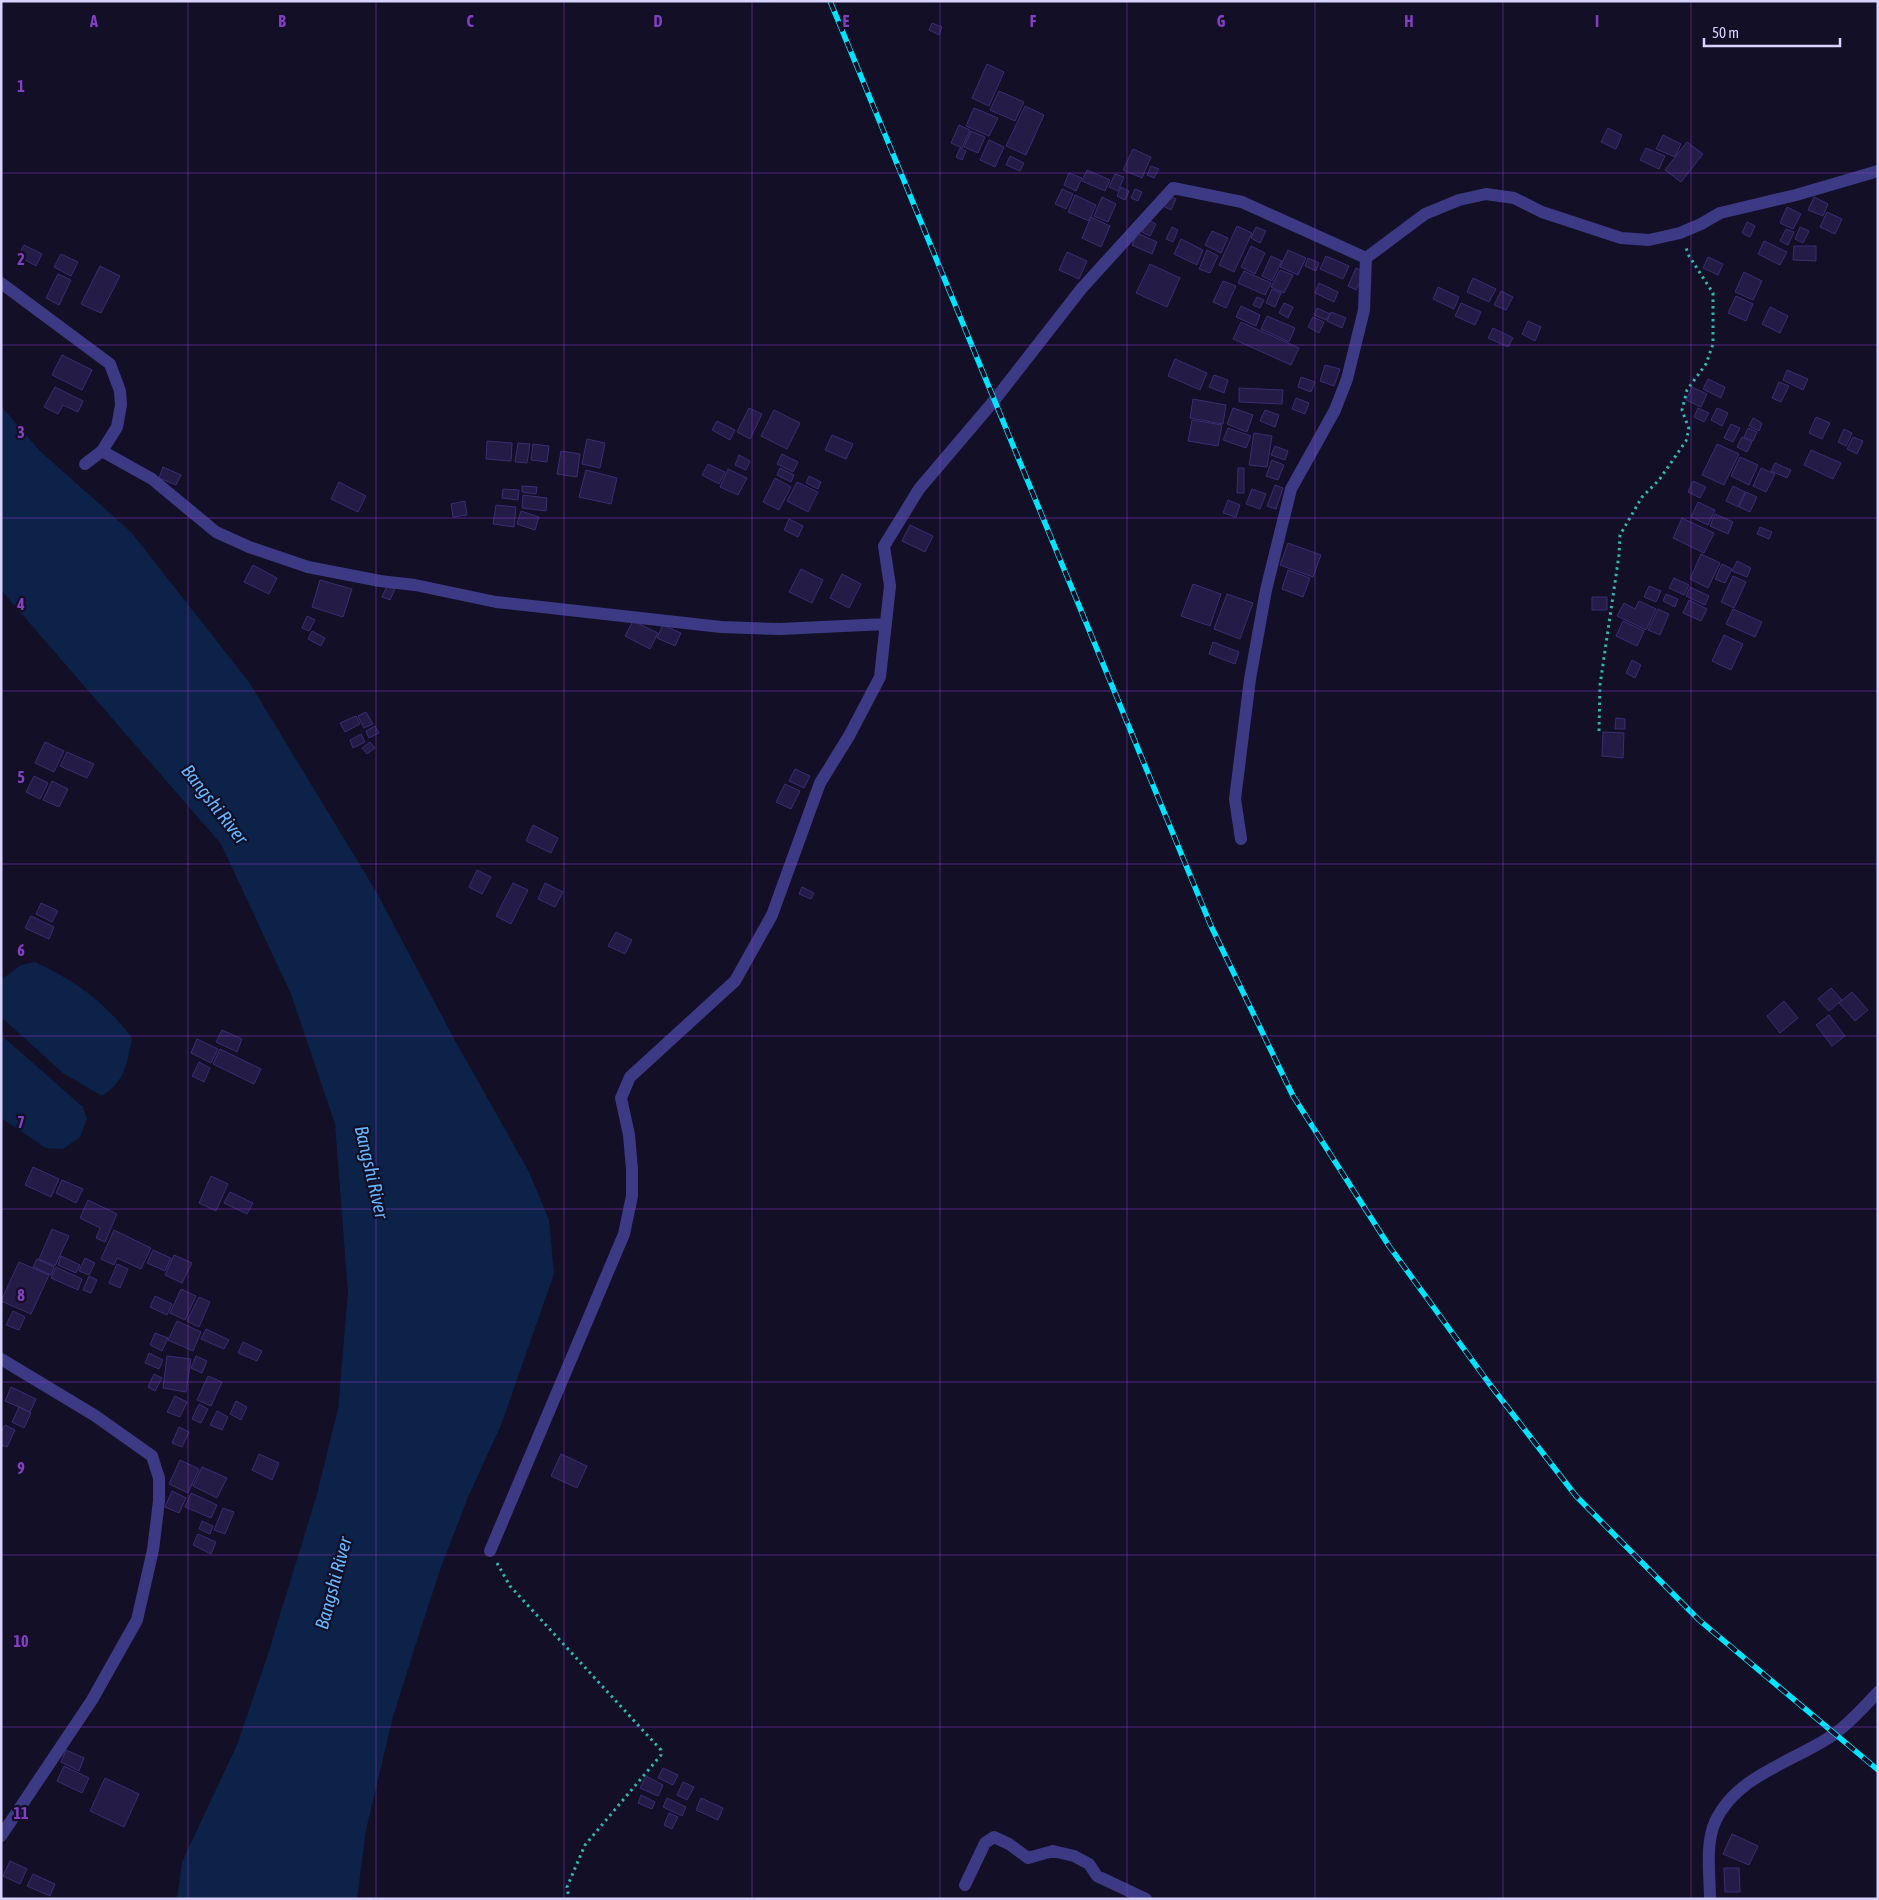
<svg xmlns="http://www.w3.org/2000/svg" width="1879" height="1900" font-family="'Asap Condensed',sans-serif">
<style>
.water{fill:#0c2248}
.building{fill:#241b47;stroke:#3b2d73}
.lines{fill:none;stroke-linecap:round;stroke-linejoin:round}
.path{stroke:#2fb8b0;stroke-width:3;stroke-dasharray:2.5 4;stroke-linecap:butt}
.minor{stroke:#3d3a85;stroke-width:12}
.rail-casing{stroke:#00e5ff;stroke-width:5.5}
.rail{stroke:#130f26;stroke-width:4;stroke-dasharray:11;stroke-linecap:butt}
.grid{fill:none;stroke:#843dc5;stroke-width:1;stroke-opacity:0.55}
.labels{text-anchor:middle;stroke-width:4.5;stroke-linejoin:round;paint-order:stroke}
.water-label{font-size:19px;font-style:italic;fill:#62b6ff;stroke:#130f26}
.grid-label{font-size:16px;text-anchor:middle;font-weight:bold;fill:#843dc5;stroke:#130f26;stroke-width:4.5;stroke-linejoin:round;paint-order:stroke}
</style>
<rect width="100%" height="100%" fill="#130f26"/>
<!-- water -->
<path class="water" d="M1,406L40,451L131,532L249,682L377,893L453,1037L529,1172L549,1220L554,1274L501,1425L468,1497L440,1570L413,1653L393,1717L366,1830L357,1899H177L182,1862L237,1745L268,1654L317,1494L338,1409L348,1293L335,1124L291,994L221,844L1,590Z
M35,962C76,981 105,1002 132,1038C127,1064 126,1080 102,1096L63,1073L1,1017V980L21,965Z
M1,1035L83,1107L87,1119L80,1137L63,1149L46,1148L1,1118Z"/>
<!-- building -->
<path class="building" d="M932,23L942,27L939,35L929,30Z
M987,64L1004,72L989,106L972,98Z
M999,91L1024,102L1015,121L990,110Z
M1025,106L1044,115L1026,155L1006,146Z
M974,108L998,118L989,136L966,126Z
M959,125L970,130L962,148L951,143Z
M1608,128L1622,135L1616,149L1601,142Z
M971,131L985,137L978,153L964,147Z
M1663,135L1681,144L1675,157L1656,149Z
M989,140L1004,147L995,167L980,160Z
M1687,142L1703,154L1681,182L1665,170Z
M960,148L966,151L962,160L956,157Z
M1646,148L1665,156L1659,169L1640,160Z
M1133,149L1151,157L1142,178L1123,170Z
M1010,156L1024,163L1020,171L1006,165Z
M1151,166L1159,169L1154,178L1147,175Z
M1087,170L1110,180L1105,191L1082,181Z
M1069,173L1082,178L1076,191L1064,185Z
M1115,174L1124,177L1118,191L1109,187Z
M1121,187L1129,191L1125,200L1117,196Z
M1062,189L1073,194L1066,209L1055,204Z
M1135,189L1142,192L1138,201L1131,198Z
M1075,195L1096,205L1089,221L1068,212Z
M1168,196L1176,199L1171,210L1163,206Z
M1102,197L1116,204L1108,222L1094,216Z
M1814,197L1828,204L1823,216L1808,210Z
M1787,207L1801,214L1793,229L1780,223Z
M1827,212L1842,219L1835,234L1820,227Z
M1091,217L1110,226L1101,247L1082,238Z
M1148,220L1156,224L1150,236L1142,232Z
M1747,222L1755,226L1750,237L1742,233Z
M1237,226L1252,233L1234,272L1219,265Z
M1172,227L1178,230L1173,242L1166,239Z
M1256,227L1266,231L1260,243L1251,238Z
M1800,227L1809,231L1803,243L1795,239Z
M1786,229L1794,232L1788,245L1780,241Z
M1212,231L1228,238L1221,253L1205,245Z
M1137,233L1157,242L1152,254L1132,245Z
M1181,239L1203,250L1197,265L1174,254Z
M1764,241L1787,252L1780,265L1758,254Z
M24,245L42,254L36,266L18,256Z
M1251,246L1265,253L1255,274L1241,267Z
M1794,246H1816V261L1793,260Z
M1207,250L1218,256L1210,273L1199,269Z
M1288,250L1306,258L1298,275L1280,267Z
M1067,252L1087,261L1079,279L1059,270Z
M61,254L78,262L71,276L54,267Z
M1271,256L1282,261L1272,281L1262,276Z
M1326,256L1349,266L1343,279L1320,269Z
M1708,257L1723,264L1718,275L1703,268Z
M1308,258L1319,263L1316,271L1305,266Z
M1150,264L1180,278L1167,307L1136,293Z
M100,266L120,276L101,313L81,304Z
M1356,268L1365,272L1356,290L1348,286Z
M1280,270L1293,275L1284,293L1271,287Z
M1244,271L1271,283L1265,295L1238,283Z
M1744,272L1762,281L1753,300L1735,292Z
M58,274L71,280L59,305L46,298Z
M1473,278L1496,289L1489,302L1467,292Z
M1223,281L1236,286L1226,308L1213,302Z
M1319,283L1338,292L1334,302L1315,293Z
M1438,287L1459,297L1454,309L1433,299Z
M1272,289L1281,293L1275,307L1266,303Z
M1501,291L1513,297L1506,310L1494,305Z
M1736,296L1753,304L1746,321L1728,313Z
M1257,297L1264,300L1260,308L1253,305Z
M1284,303L1293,307L1288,318L1279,313Z
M1461,303L1481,312L1475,325L1455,316Z
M1241,306L1260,315L1256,326L1236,317Z
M1770,307L1788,316L1780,333L1762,324Z
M1317,308L1330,314L1326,320L1314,315Z
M1331,312L1346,318L1342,328L1327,321Z
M1267,316L1295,328L1289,342L1261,329Z
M1313,317L1324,322L1319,333L1308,327Z
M1528,321L1541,327L1535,341L1522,334Z
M1241,322L1299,348L1291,365L1233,339Z
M1493,328L1513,338L1508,347L1488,338Z
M62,355L92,370L82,390L52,375Z
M1175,359L1207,373L1200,390L1168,376Z
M1325,365L1340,369L1334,386L1320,381Z
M1787,370L1808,379L1803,390L1783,380Z
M1214,375L1228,380L1224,393L1209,387Z
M1301,377L1315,382L1311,392L1298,387Z
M1708,379L1725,387L1721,398L1703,389Z
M1779,382L1789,386L1781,402L1772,398Z
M55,387L83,401L78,412L63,405L58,414L44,407Z
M1692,387L1707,394L1701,407L1686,400Z
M1239,388L1283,390L1282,404L1239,402Z
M1296,398L1309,403L1305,414L1292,409Z
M1193,399L1226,405L1223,424L1190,418Z
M749,408L762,414L750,439L737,432Z
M1233,408L1253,415L1247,432L1227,424Z
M1698,408L1709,413L1704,422L1694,417Z
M1717,408L1728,413L1722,426L1711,420Z
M774,410L800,423L787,449L761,436Z
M1265,410L1279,415L1275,427L1260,421Z
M1816,417L1830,423L1822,439L1809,433Z
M1753,418L1762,423L1759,431L1749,426Z
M1192,420L1222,425L1218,446L1188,441Z
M717,421L735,430L730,440L712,430Z
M1731,424L1740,428L1733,442L1724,438Z
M1228,428L1251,436L1246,448L1223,440Z
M1748,428L1757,432L1753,441L1744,437Z
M1844,429L1852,433L1846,446L1838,442Z
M1254,433L1272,436L1267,467L1249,465Z
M832,435L853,444L846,459L825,450Z
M1742,437L1752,442L1747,452L1737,447Z
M1853,437L1863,441L1857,454L1847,449Z
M587,439L605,443L600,468L582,464Z
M487,441L512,443L511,461L486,459Z
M518,443L530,444L527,463L515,462Z
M533,444L549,446L547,462L531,460Z
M1717,444L1739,454L1724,485L1702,475Z
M1275,446L1288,451L1285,460L1271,455Z
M1811,450L1841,463L1833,479L1804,465Z
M561,451L580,454L577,477L557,474Z
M782,454L798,462L793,472L777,464Z
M739,455L750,461L746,470L735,465Z
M1740,457L1758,465L1749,485L1731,476Z
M1272,460L1284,465L1278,480L1266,476Z
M1775,463L1791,470L1787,478L1771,471Z
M708,464L725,472L719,484L702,475Z
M163,467L181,475L176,485L159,478Z
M780,468L794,475L791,482L777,475Z
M1238,468H1244V493H1237Z
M1761,468L1775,474L1766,492L1753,486Z
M728,469L747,478L738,495L720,487Z
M586,470L617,478L611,504L579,497Z
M809,476L821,482L818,489L806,483Z
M775,478L791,487L779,510L763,502Z
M1693,481L1706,487L1700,498L1688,492Z
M339,482L366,496L358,512L331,499Z
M797,482L818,492L808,512L787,501Z
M1275,485L1283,488L1276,509L1267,506Z
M522,486L537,487L536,494L522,492Z
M1733,486L1745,492L1738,507L1726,501Z
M503,489L519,490L518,500L502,498Z
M1252,489L1266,494L1260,509L1246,504Z
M1746,492L1757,497L1750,512L1739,507Z
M523,495L547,498L546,511L522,508Z
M1228,500L1240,505L1236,517L1223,513Z
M465,501L467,515L453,517L451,504Z
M1698,502L1715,510L1708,525L1691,517Z
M496,505L516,507L514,527L493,524Z
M521,511L539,517L535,530L517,524Z
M1715,514L1733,522L1728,534L1710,526Z
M1682,518L1714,533L1704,553L1673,538Z
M789,519L803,526L798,537L784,530Z
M910,525L933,536L925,552L902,541Z
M1760,527L1772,532L1769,539L1757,534Z
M1288,543L1321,555L1313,577L1280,565Z
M1701,554L1720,563L1708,588L1690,579Z
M1737,561L1751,568L1747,577L1732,571Z
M1722,564L1732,569L1725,583L1715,579Z
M253,565L277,578L269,594L244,582Z
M801,569L823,580L812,603L789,592Z
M1288,570L1310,578L1303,597L1282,589Z
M842,574L861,584L849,608L830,598Z
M1733,576L1746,582L1734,608L1721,602Z
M1674,578L1689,585L1684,595L1669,588Z
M320,580L352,589L343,617L312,607Z
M1193,584L1221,594L1210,626L1181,616Z
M387,586L395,589L390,600L382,597Z
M1649,586L1661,591L1656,602L1644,597Z
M1690,587L1709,596L1705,605L1686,596Z
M1227,594L1253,603L1240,639L1214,629Z
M1666,594L1678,599L1675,607L1663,601Z
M1592,597H1607V610H1592Z
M1689,600L1707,609L1701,621L1683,613Z
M1639,601L1656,609L1646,630L1617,616L1624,603L1635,609Z
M1658,609L1669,614L1660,635L1648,630Z
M1733,609L1762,622L1755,637L1726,624Z
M307,616L315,620L309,631L302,628Z
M633,621L658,633L650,649L625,636Z
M1623,621L1644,631L1637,646L1616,636Z
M663,625L681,633L675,646L657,638Z
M312,631L325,638L321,646L308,639Z
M1724,635L1743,644L1731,670L1712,661Z
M1213,642L1239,652L1235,664L1209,654Z
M1632,660L1641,665L1635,678L1626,673Z
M366,712L373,724L364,728L358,716Z
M356,716L360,724L345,732L340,723Z
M1616,718L1625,719V729H1615Z
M375,726L379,733L369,738L366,731Z
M1603,732L1624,733L1623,758L1602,756Z
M361,734L365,742L353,748L350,740Z
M45,742L64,751L54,772L35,763Z
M370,742L375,748L367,754L362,748Z
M67,752L94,764L87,778L60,766Z
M795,769L810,776L804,788L789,781Z
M34,776L48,783L40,799L26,792Z
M52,781L68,789L59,807L43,800Z
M785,784L800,791L791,809L776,802Z
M533,825L558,838L551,853L526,841Z
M477,870L491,877L482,894L469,887Z
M513,883L528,890L511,924L496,916Z
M545,883L563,892L555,907L538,899Z
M802,887L814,893L811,899L799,894Z
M41,903L58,911L52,922L36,914Z
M31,916L54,927L49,939L25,928Z
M616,932L632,940L625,954L608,946Z
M1831,988L1842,1000L1829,1011L1818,999Z
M1852,992L1868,1010L1855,1021L1839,1003Z
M1784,1001L1798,1018L1780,1033L1767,1016Z
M1829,1015L1845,1036L1832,1046L1816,1025Z
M222,1030L242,1039L237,1052L216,1042Z
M197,1039L218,1049L211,1063L191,1053Z
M220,1049L261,1069L254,1084L213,1064Z
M199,1062L210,1068L204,1082L192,1076Z
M33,1167L59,1179L51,1197L25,1185Z
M211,1176L228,1184L216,1211L199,1203Z
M62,1180L83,1189L76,1203L56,1193Z
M230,1192L253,1203L247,1214L224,1203Z
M88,1200L117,1214L105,1242L96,1238L100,1228L80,1218Z
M52,1229L69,1236L55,1266L39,1259Z
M114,1230L151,1248L141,1269L117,1258L114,1265L101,1259Z
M153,1250L171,1258L165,1271L147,1263Z
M174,1255L192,1263L182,1283L165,1275Z
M61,1256L80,1265L76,1273L58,1265Z
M85,1258L95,1263L89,1275L79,1271Z
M37,1259L54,1267L51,1275L33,1267Z
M19,1262L49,1275L31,1314L1,1301Z
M117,1264L128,1269L120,1288L109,1283Z
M56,1267L82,1279L78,1290L51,1278Z
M89,1276L97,1280L91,1293L83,1290Z
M181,1289L196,1296L185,1320L170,1313Z
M155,1296L172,1304L167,1315L150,1307Z
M199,1297L210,1302L199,1327L187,1321Z
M13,1311L25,1317L19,1330L6,1325Z
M177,1321L201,1332L193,1351L168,1340Z
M206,1329L229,1340L224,1349L201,1339Z
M155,1333L168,1338L162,1351L150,1345Z
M243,1342L262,1351L257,1361L238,1353Z
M149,1353L163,1360L159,1369L145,1363Z
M167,1356L191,1359L186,1392L163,1388Z
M196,1356L207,1361L202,1373L191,1368Z
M154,1374L162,1378L155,1391L148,1387Z
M208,1376L222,1382L211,1406L197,1400Z
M11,1387L36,1399L30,1412L5,1401Z
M175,1396L187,1402L180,1417L167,1412Z
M236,1401L247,1407L241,1420L230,1414Z
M199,1404L208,1409L201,1423L192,1419Z
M19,1407L31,1413L24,1428L12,1422Z
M217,1411L228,1417L222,1430L210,1425Z
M5,1425L15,1430L7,1447L1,1445V1432Z
M179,1427L189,1432L182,1447L172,1443Z
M259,1454L279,1463L272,1480L252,1470Z
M561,1454L587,1466L577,1488L551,1476Z
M180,1460L199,1469L188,1493L169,1484Z
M202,1467L227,1478L217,1498L193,1486Z
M172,1491L186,1498L179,1513L165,1507Z
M191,1493L217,1505L211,1518L185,1507Z
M223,1508L234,1512L225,1534L214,1530Z
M202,1521L213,1526L210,1534L199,1529Z
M198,1534L216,1542L211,1554L193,1545Z
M66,1750L84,1758L79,1771L61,1762Z
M64,1766L89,1778L82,1793L57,1781Z
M663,1768L678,1775L673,1785L658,1778Z
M646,1776L663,1785L658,1796L640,1788Z
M105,1778L139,1794L124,1827L90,1811Z
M683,1782L694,1787L687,1800L677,1795Z
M641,1795L655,1802L652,1809L638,1803Z
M667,1798L686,1807L682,1816L663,1807Z
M701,1798L723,1808L718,1820L696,1810Z
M669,1813L678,1817L672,1829L664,1825Z
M1732,1834L1758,1846L1749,1865L1723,1854Z
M10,1861L27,1869L20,1884L3,1876Z
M1724,1868H1739L1740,1892H1725Z
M33,1874L55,1884L50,1896L27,1886Z"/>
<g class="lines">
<!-- path -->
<path class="path" d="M1599,731L1600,685L1619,555L1620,535L1642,497L1659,480L1686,441L1689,429L1682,410L1687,390L1706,364L1713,344V293L1689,256L1685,245
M497,1563L510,1586L661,1750V1755L585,1845L567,1887L569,1899"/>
<!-- minor -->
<path class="minor" d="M1,283L110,364L120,391L121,405L117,427L102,451L85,464
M102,451L152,479L216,532L249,547L308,567L380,581L415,585L496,602L721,627L780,629L886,624
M1241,839L1235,799L1250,679L1266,590L1291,489L1335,410L1347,379L1364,310L1366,258
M1,1359L94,1415L152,1456L159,1478V1501L153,1550L137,1620L92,1700L1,1836
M490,1551L624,1234L632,1196V1169L629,1135L621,1098L630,1077L735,981L772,915L820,783L849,736L880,677L890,586L884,546L919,489L993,402L1082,288L1173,188L1242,202L1366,258L1425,214L1459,200L1486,194L1514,198L1542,212L1621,238L1649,240L1680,233L1701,224L1720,213L1796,195L1878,171
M965,1885L985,1843L994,1837L1009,1844L1028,1858L1053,1851L1074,1856L1089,1864L1097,1876L1146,1899
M1710,1899C1710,1875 1705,1845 1715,1822C1736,1775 1794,1762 1833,1735C1850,1723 1864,1707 1878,1692"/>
<!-- rail casing -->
<g class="rail-casing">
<path id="rail" d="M830,1L1211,926L1293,1096L1389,1246L1488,1382L1576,1496L1699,1620L1878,1770"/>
</g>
<!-- rail -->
<use href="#rail" class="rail"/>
</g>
<!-- grid -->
<path class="grid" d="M188,1V1899M376,1V1899M564,1V1899M752,1V1899M940,1V1899M1127,1V1899M1315,1V1899M1503,1V1899M1691,1V1899M1,173H1878M1,345H1878M1,518H1878M1,691H1878M1,864H1878M1,1036H1878M1,1209H1878M1,1382H1878M1,1555H1878M1,1727H1878"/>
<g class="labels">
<!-- water labels -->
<g class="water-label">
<text transform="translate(215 804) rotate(52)" y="7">Bangshi River</text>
<text transform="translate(372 1172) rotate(77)" y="7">Bangshi River</text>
<text transform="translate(333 1583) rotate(-75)" y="7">Bangshi River</text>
</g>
</g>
<g class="grid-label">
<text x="94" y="27">A</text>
<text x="282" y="27">B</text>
<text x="470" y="27">C</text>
<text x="658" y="27">D</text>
<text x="846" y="27">E</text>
<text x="1033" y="27">F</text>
<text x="1221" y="27">G</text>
<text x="1409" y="27">H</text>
<text x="1597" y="27">I</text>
<text x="21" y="92">1</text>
<text x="21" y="265">2</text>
<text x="21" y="438">3</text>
<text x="21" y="610">4</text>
<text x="21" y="783">5</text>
<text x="21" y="956">6</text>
<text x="21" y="1128">7</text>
<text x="21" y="1301">8</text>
<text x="21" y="1474">9</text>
<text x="21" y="1647">10</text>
<text x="21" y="1819">11</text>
</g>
<!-- border -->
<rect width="1879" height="1900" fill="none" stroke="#d9d4ff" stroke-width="5"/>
<!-- scale -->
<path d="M1704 38v8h136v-8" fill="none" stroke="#d9d4ff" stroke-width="2.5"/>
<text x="1712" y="38" font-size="15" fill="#d9d4ff" stroke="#130f26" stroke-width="4" paint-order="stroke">50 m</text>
</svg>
